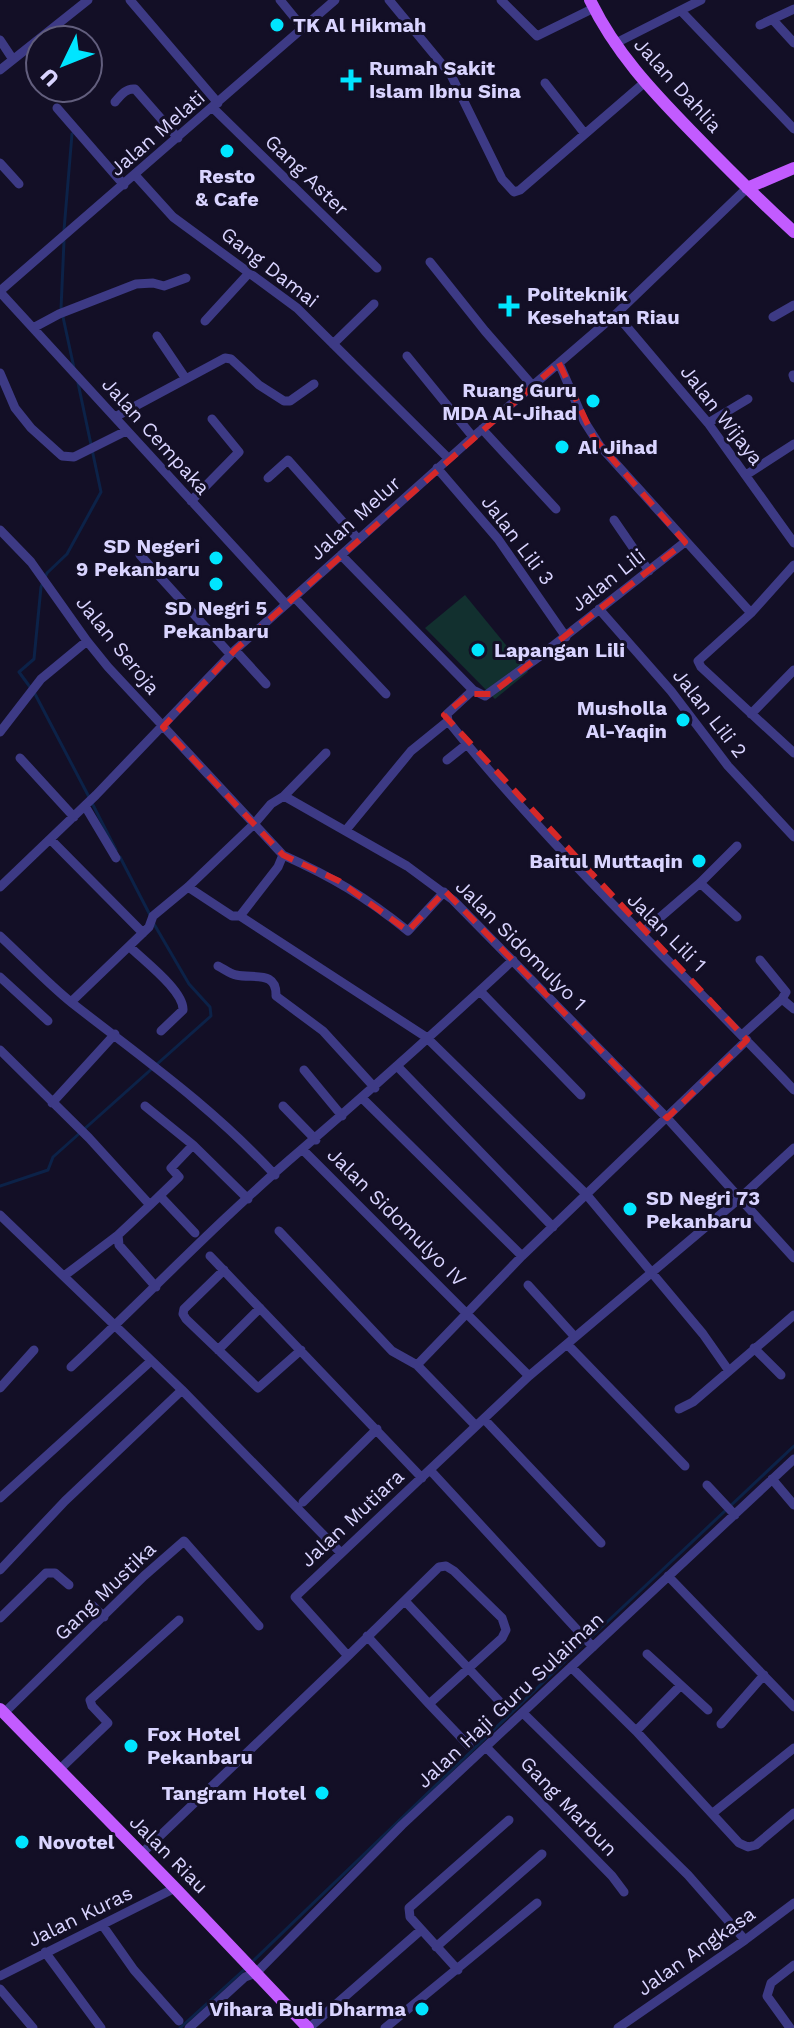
<svg xmlns="http://www.w3.org/2000/svg" width="794" height="2028" font-family="'Work Sans',sans-serif">
<style>
.green{fill:#12302f}
.lines{fill:none;stroke-linecap:round;stroke-linejoin:round}
.stream{stroke:#0c2248;stroke-width:3}
.minor{stroke:#3d3a85;stroke-width:9}
.major{stroke:#c25bff;stroke-width:12}
.marked{fill:none;stroke:#d62828;stroke-width:6;stroke-dasharray:16 10;stroke-linejoin:round}
.poi-dot{fill:#00e5ff;stroke:#130f26;stroke-width:3}
.labels{text-anchor:middle;stroke-width:6;stroke-linejoin:round;paint-order:stroke}
.poi-label{font-size:20px;font-weight:bold;fill:#d9d4ff;stroke:#130f26;text-anchor:start}
.street-label{font-size:20px;fill:#d9d4ff;stroke:#130f26}
</style>
<rect width="100%" height="100%" fill="#130f26"/>
<!-- green -->
<path class="green" d="M465,595L528,672L495,699L425,628Z"/>
<g class="lines">
<!-- stream -->
<path class="stream" d="M64,230L72,134
M61,309L64,241
M63,317L74,368
M30,687L19,672L34,659L41,587L47,573L67,554L101,492L78,383
M35,694L89,797
M92,803L116,850
M120,857L151,917
M0,1186L48,1170L53,1157L211,1016L210,1007L189,984L154,924
M590,1638L794,1446
M252,1962L584,1643
M180,2028L247,1967"/>
<!-- minor -->
<path class="minor" d="M130,0L218,103
M280,0L303,28
M389,0L451,75L502,179L514,192L520,190L644,83
M501,0L537,36L594,8
M681,11L794,129
M773,20L794,43
M760,25L794,9
M0,40L12,58
M614,44L701,0
M0,70L88,0
M545,83L585,134
M115,102C121,95 126,88 135,89L178,138
M57,108L124,185
M213,108L377,268
M0,163L19,184
M135,175L173,217L297,308L448,458
M430,262L485,331L532,385
M0,291L335,0
M0,292L286,604
M616,314L708,423L794,543
M773,317L794,305
M205,321L249,273
M33,328L59,314L136,284L153,283L164,286L186,278
M157,336L186,379
M333,344L374,304
M407,356L473,437
M559,363L584,421L600,446L751,613
M0,373L15,408L31,428L62,456L74,457L126,431
M793,375L794,378
M115,417L225,358L231,359L259,385L284,401H290L314,384
M708,423L748,399
M482,429L556,509
M437,468L498,539L566,637
M746,475L794,444
M268,478L288,460L358,539
M191,501L239,452L212,419
M614,520L649,571
M0,530L31,562L87,641L108,667L283,855L278,867L240,916L426,1037L586,1194L703,1334L729,1371L794,1315
M140,555L230,654
M341,555L473,690L485,696L540,656L685,542
M794,565L751,613L698,661L701,667L794,753
M294,597L386,694
M599,609L671,691L728,766L794,837
M235,650L266,684
M473,690L447,714L448,721C553,852 679,968 794,1090
M751,714L794,670
M0,732L41,679L87,641
M20,758L74,817
M447,760L467,744
M284,796L326,753
M85,806L116,858
M346,830L411,751L448,721
M51,840L143,933
M283,855C332,877 366,897 408,931L444,892
M700,883L737,917
M0,887L96,795L235,650L473,437L616,314L747,188
M188,887L232,916H240
M642,933L700,883L737,846
M0,936C24,958 47,983 72,1003C145,1060 211,1106 275,1175
M130,947C144,961 184,991 183,1010L161,1031
M218,966C224,969 230,974 236,975C254,979 277,970 276,996L323,1031L375,1088
M0,977L48,1021
M480,991L581,1095
M782,999L794,1009
M71,1002L149,927L153,916L188,887L254,824L271,804L284,796L407,866L453,900L667,1118L794,1258
M742,1035L782,999L786,992L760,960
M0,1050L89,1138L150,1205L118,1235L119,1245L156,1287
M398,1067L553,1227
M304,1070L342,1116
M362,1098L522,1256
M52,1103L115,1034
M145,1106L193,1145L171,1168L179,1177L150,1205
M283,1106L316,1140
M193,1145L248,1199
M302,1149L529,1376L295,1597L348,1656
M160,1196L195,1233
M0,1215L182,1390L341,1553
M279,1231L392,1351L417,1365L522,1256L747,1040
M210,1256L422,1478
M224,1270L184,1309L183,1314L186,1319L258,1388L301,1350
M64,1276L118,1235
M528,1285L575,1337
M567,1344L685,1466
M754,1348L781,1375
M218,1350L260,1308
M417,1365L476,1426
M71,1367C148,1295 221,1218 301,1150C373,1088 443,1025 513,960
M529,1376L740,1198L794,1148
M0,1388L34,1350
M679,1409L693,1402L729,1371
M484,1419L601,1543
M430,1470L593,1647
M772,1479L794,1505
M707,1485L735,1515
M0,1498L151,1361
M303,1502L377,1429
M0,1570L65,1501L182,1390
M668,1576L794,1707
M405,1601L502,1704
M93,1606L104,1617
M0,1618L46,1573H55L69,1585
M647,1654L708,1710
M571,1667L636,1731L739,1843L748,1847L756,1845L794,1813
M429,1704L469,1746
M4,1713L144,1576L184,1541L259,1626
M523,1713L688,1875L745,1940
M721,1724L764,1675
M636,1731L680,1686
M486,1747L612,1876L624,1892
M59,1770L108,1723L92,1706L90,1700L179,1620
M713,1813L794,1748
M141,1854L348,1656L439,1567L446,1566L454,1571L502,1618L506,1630L502,1638L429,1704L367,1636
M103,1926L134,1970L179,2021
M436,1947L542,1854
M45,1952L101,2028
M458,1970L410,1917L409,1908L509,1820
M0,1976L175,1888
M0,1989L33,2028
M189,2028L245,1977L256,1973L402,1825L794,1459
M309,2028L421,1930
M385,2028L537,1903
M618,2028L745,1940L794,1903
M790,2028L767,1996L771,1983L794,1965"/>
<!-- major -->
<path class="major" d="M590,0C615,52 652,91 692,132C725,166 759,200 794,232
M747,188L794,168
M0,1709L175,1888L308,2028"/>
</g>
<!-- marked area -->
<path class="marked" d="M559,363L594,438L685,542L491,694H469L444,715L747,1040L667,1118L445,891L408,931L339,881L283,855L163,727L235,650Z"/>
<!-- markers -->
<g class="poi-dot">
<circle cx="277" cy="25" r="8"/>
<path d="M347 68h8v8h8v8h-8v8h-8v-8h-8v-8h8z"/>
<circle cx="227" cy="151" r="8"/>
<path d="M505 294h8v8h8v8h-8v8h-8v-8h-8v-8h8z"/>
<circle cx="593" cy="401" r="8"/>
<circle cx="562" cy="447" r="8"/>
<circle cx="216" cy="558" r="8"/>
<circle cx="216" cy="584" r="8"/>
<circle cx="478" cy="650" r="8"/>
<circle cx="683" cy="720" r="8"/>
<circle cx="699" cy="861" r="8"/>
<circle cx="630" cy="1209" r="8"/>
<circle cx="131" cy="1746" r="8"/>
<circle cx="322" cy="1793" r="8"/>
<circle cx="22" cy="1842" r="8"/>
<circle cx="422" cy="2009" r="8"/>
</g>
<g class="labels">
<!-- poi labels -->
<g class="poi-label">
<text x="293" y="32">TK Al Hikmah</text>
<text x="369" y="75">Rumah Sakit<tspan x="369" dy="23">Islam Ibnu Sina</tspan></text>
<text x="227" y="183" text-anchor="middle">Resto<tspan x="227" dy="23">&amp; Cafe</tspan></text>
<text x="527" y="301">Politeknik<tspan x="527" dy="23">Kesehatan Riau</tspan></text>
<text x="577" y="397" text-anchor="end">Ruang Guru<tspan x="577" dy="23">MDA Al-Jihad</tspan></text>
<text x="578" y="454">Al Jihad</text>
<text x="200" y="553" text-anchor="end">SD Negeri<tspan x="200" dy="23">9 Pekanbaru</tspan></text>
<text x="216" y="615" text-anchor="middle">SD Negri 5<tspan x="216" dy="23">Pekanbaru</tspan></text>
<text x="494" y="657">Lapangan Lili</text>
<text x="667" y="715" text-anchor="end">Musholla<tspan x="667" dy="23">Al-Yaqin</tspan></text>
<text x="683" y="868" text-anchor="end">Baitul Muttaqin</text>
<text x="646" y="1205">SD Negri 73<tspan x="646" dy="23">Pekanbaru</tspan></text>
<text x="147" y="1741">Fox Hotel<tspan x="147" dy="23">Pekanbaru</tspan></text>
<text x="306" y="1800" text-anchor="end">Tangram Hotel</text>
<text x="38" y="1849">Novotel</text>
<text x="406" y="2016" text-anchor="end">Vihara Budi Dharma</text>
</g>
<!-- street labels -->
<g class="street-label">
<text transform="translate(678 85) rotate(48)" y="7">Jalan Dahlia</text>
<text transform="translate(157 133) rotate(-41)" y="7">Jalan Melati</text>
<text transform="translate(307 175) rotate(44)" y="7">Gang Aster</text>
<text transform="translate(270 267) rotate(38)" y="7">Gang Damai</text>
<text transform="translate(722 415) rotate(52)" y="7">Jalan Wijaya</text>
<text transform="translate(156 436) rotate(48)" y="7">Jalan Cempaka</text>
<text transform="translate(355 518) rotate(-42)" y="7">Jalan Melur</text>
<text transform="translate(518 540) rotate(53)" y="7">Jalan Lili 3</text>
<text transform="translate(608 580) rotate(-38)" y="7">Jalan Lili</text>
<text transform="translate(118 645) rotate(51)" y="7">Jalan Seroja</text>
<text transform="translate(710 713) rotate(52)" y="7">Jalan Lili 2</text>
<text transform="translate(667 932) rotate(45)" y="7">Jalan Lili 1</text>
<text transform="translate(521 945) rotate(45)" y="7">Jalan Sidomulyo 1</text>
<text transform="translate(397 1217) rotate(45)" y="7">Jalan Sidomulyo IV</text>
<text transform="translate(352 1518) rotate(-43)" y="7">Jalan Mutiara</text>
<text transform="translate(105 1591) rotate(-44)" y="7">Gang Mustika</text>
<text transform="translate(510 1700) rotate(-43)" y="7">Jalan Haji Guru Sulaiman</text>
<text transform="translate(569 1806) rotate(46)" y="7">Gang Marbun</text>
<text transform="translate(169 1854) rotate(45)" y="7">Jalan Riau</text>
<text transform="translate(80 1916) rotate(-26)" y="7">Jalan Kuras</text>
<text transform="translate(696 1951) rotate(-35)" y="7">Jalan Angkasa</text>
</g>
</g>
<!-- north arrow -->
<g transform="translate(64 64) rotate(227)"><circle r="38" fill="#130f26" stroke="#625e7d" stroke-width="2"/>
<path d="M0-6L14 30L0 20L-14 30Z" fill="#00e5ff"/>
<text y="-12" font-size="22" font-weight="bold" text-anchor="middle" fill="#d9d4ff">U</text>
</g>
</svg>
